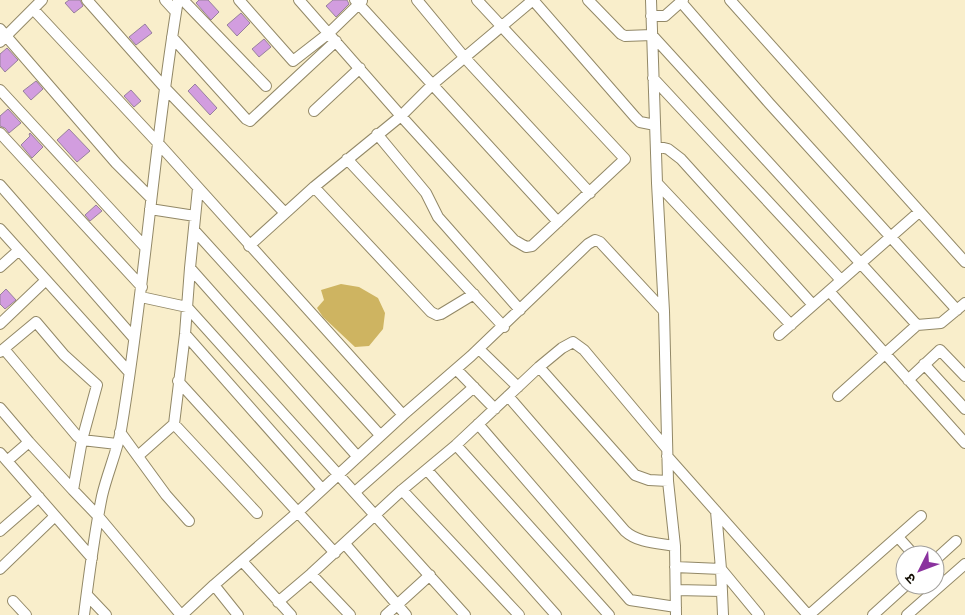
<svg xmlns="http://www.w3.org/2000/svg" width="965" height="615" font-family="'Fira Sans Condensed','Noto Sans Devanagari',sans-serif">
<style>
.water{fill:#ceb461}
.building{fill:#d29ddf;stroke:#97819c}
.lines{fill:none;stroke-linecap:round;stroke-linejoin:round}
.minor-casing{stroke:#928867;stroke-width:12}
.minor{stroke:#fff;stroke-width:10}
</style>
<rect width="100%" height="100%" fill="#f9eecb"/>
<!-- water -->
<path class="water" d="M341,284L359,287L378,298L385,313L383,329L369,346L355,347L323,317L317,308L324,300L321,290Z"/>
<!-- building -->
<path class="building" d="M69,0H80L83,6L74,13L65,3Z
M199,0H208L219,12L211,20L196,3Z
M333,0H347L349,4L336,17L326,6Z
M241,13L250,23L237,36L227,25Z
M145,24L152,33L136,45L129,37Z
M264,39L271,47L259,57L252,49Z
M7,48L18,60L5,72L0,66V54Z
M36,81L43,89L31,100L23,91Z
M195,84L217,108L210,115L188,91Z
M131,90L141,101L134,107L124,96Z
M8,109L21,123L9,133L5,128L0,126V116Z
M69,129L90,151L77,162L57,140Z
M30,133L43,147L32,158L21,145L30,136L29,134Z
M96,205L102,211L90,221L85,215Z
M6,289L16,300L5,309L0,304V295Z"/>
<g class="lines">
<!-- minor casing -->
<g class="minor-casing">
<path id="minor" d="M87,0L165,88L285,213
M165,0L176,12
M183,0L266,86
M239,0L293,61L329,33L362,1
M299,0L401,116L514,240L526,247L532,246L625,159L477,0
M355,0L558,222
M417,0L465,58L590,193
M533,0L635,117L640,122L655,125
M588,0L621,34L625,36L652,35L917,325
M651,0L657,183L664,311L668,481L675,546L676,615
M730,0L965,262
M681,2L769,103L957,310
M33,9L158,143L403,415
M651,16H665L683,0
M0,29L116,163L151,198
M172,37L246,119L250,121L336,41
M0,42L42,0
M653,78L841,280
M0,90L145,247
M314,111L360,68
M0,133L142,287
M377,134L426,193L438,217L446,226L520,310
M656,146L668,149L681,159L813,305
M347,159L504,327
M657,183L791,325
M0,185L133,337
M314,187L431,312L437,315L441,314L474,294
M150,209L195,216
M0,229L129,372
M194,230L380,435
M249,246L314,187L401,116L433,84L533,0
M0,267L19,250
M190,268L357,456
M829,291L965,443
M141,297L187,307L465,615
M0,324L45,281
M185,334L322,489
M779,335L919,212
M4,349L77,436L82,440L117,444
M479,349L518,387
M0,352L36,322L64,355L97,385L82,440L73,490L98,516L181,615
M924,364L965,409
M539,367L635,475L649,480L668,481
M456,369L495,409
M908,380L940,350L965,376
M178,381L335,553
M508,396L625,531C638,543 658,543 675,546
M838,396L917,325L941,323L965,303
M0,408L29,442L73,490
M174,424L257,513
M478,424L630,600L676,607
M120,432L166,495L189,521
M456,445L609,615
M0,453L92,558
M138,456L174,424L185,334L190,268L198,188
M667,456L808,615
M7,461L29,442
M427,470L556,615
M402,490L519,615
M355,492L474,387
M716,511L721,569L723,615
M0,531L39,497
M898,537L914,555
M345,544L406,615
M935,560L956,541
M242,561L291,615
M675,567L721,569L759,615
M0,569L55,516
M311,574L350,615
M214,585L238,615
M676,590L722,591
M87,595L106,615
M13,601L26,615
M278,602L311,574L402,490L456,445L539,367L562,348L573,342L584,350L667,449
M84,615C89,575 94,535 102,496C107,474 117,452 121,430C145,288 154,143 178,0
M182,615L214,585L298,512L403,415L471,356L588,244L595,240L600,242L664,311
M386,615L430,575
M809,615L921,516
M873,615L906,585
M907,615L965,564"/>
</g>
<!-- minor -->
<use href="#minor" class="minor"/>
</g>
<!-- north arrow -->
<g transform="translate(920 570) rotate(228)"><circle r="24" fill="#ffffff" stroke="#a19f9b"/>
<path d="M0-4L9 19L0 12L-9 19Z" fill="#8a329e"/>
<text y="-8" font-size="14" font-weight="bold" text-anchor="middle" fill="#130f04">उ</text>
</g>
</svg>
